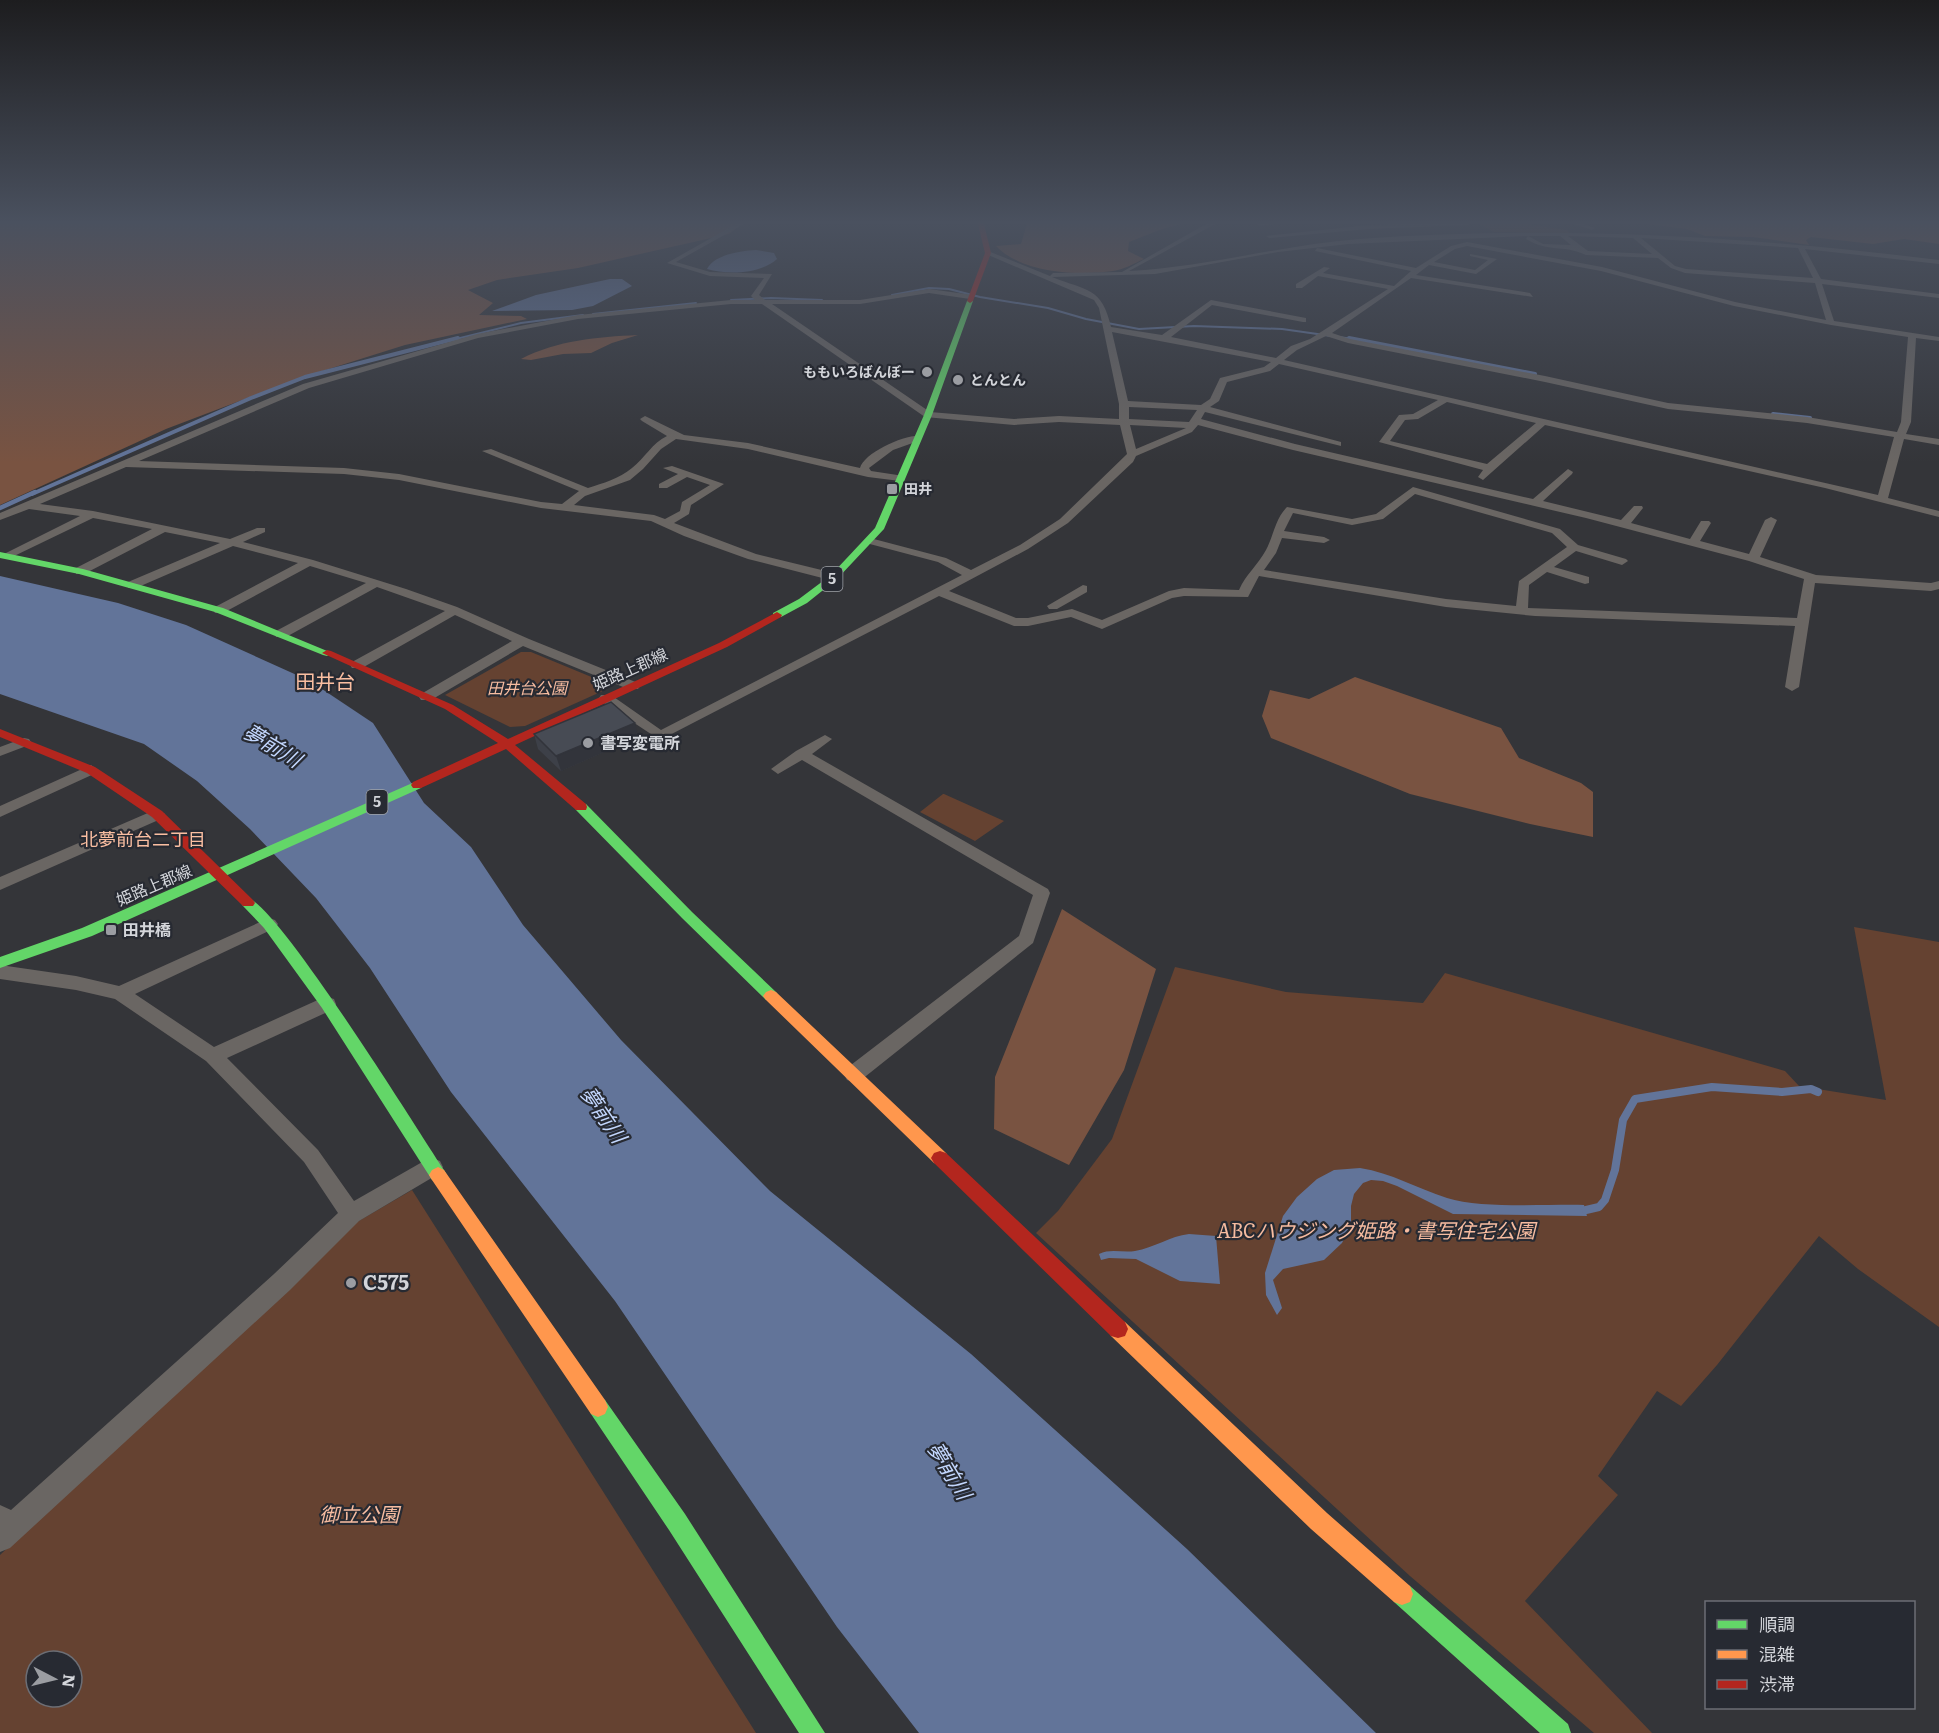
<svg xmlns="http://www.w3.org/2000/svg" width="1939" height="1733" font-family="Literata,'Noto Sans JP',serif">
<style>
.green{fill:#654231;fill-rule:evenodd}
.forest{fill:#795341}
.water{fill:#627499}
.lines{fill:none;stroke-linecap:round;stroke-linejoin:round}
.stream-far3{stroke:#627499;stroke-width:2}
.stream-far2{stroke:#627499;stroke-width:4}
.stream-far1{stroke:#627499;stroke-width:4.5}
.stream{stroke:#627499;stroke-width:8}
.street{fill:#6a6663;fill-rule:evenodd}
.fast{fill:#63d668;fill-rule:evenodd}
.slow{fill:#ff974d;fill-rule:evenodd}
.jam{fill:#b3261e;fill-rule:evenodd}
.wall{fill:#3d4048}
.shaded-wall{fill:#32343b}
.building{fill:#474b54;stroke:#32343b;stroke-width:1.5}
.poi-dot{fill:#9b9da2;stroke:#272a32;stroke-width:2}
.labels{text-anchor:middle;stroke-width:4.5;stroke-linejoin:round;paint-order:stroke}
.far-poi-label{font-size:14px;font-weight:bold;fill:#d3d5da;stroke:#272a32;text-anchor:start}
.shield{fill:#272a32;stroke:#9fa2a8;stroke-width:1.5}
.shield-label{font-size:15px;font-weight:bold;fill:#d3d5da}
.street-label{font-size:16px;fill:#d3d5da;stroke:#272a32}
.park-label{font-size:16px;font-style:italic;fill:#f7bca0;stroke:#272a32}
.poi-label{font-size:16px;font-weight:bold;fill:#d3d5da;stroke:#272a32;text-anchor:start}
.neighbourhood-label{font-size:18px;fill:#fabea1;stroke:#272a32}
.quarter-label{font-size:20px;fill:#fabea1;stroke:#272a32}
.near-park-label{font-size:20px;font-style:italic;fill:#f7bca0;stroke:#272a32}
.near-poi-label{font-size:20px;font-weight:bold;fill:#d3d5da;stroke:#272a32;text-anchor:start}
.near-water-label{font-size:21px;font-style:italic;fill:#c3d7fe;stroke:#272a32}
</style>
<rect width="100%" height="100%" fill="#343539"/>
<!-- green -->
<path class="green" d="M1471,220H1498L1567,230L1570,233L1494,232Z
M521,652H531L606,683L605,690L525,726L510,727L445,695Z
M943,794H944L1004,821L975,841L920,812Z
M1854,927L1939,942V1327L1858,1269L1819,1236L1717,1365L1681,1406L1657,1391L1598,1476L1618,1495L1525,1601L1652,1733H1594L1410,1576L1036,1233L1058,1211L1112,1139L1175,967L1286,992L1423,1003L1445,973L1785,1071L1799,1086L1886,1100Z
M412,1190L756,1733H0V1555L345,1229ZM36,1661H72V1697H36Z"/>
<!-- forest -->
<path class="forest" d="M0,220H747L729,234L578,268L497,280L468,290L493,303L479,315L521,316L527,319L405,345L297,379L166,429L0,505Z
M1028,220H1197L1162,229L1129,242L1128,251L1144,259C1135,263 1123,270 1113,271C1079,276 1021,273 996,246L1021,244Z
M1616,220H1939V244L1904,239L1873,244L1811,237L1806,240L1809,245L1753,237L1705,236L1687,229Z
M638,335L612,343L591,353L563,354L531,360L521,359C558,340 597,337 638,335Z
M1355,677L1501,728L1519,758L1581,783L1593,792V837L1530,824L1410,794L1271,738L1262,716L1270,690L1309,699Z
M1062,909L1156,969L1124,1070L1069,1165L994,1129L995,1077Z"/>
<!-- water -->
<path class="water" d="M756,250L774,253L777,259C760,274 728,275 707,269C715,254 741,251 756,250Z
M610,279H622L632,286L593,306L572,310L492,311L536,295Z
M0,576L118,603L186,625L310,681L373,723L424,803L471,847L523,925L621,1040L770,1191L971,1354L1187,1549L1376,1733H919L837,1627L615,1301L451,1092L370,968L316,898L250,829L197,781L144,744L0,694Z
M1360,1168C1392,1173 1416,1188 1447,1198C1481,1209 1546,1204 1584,1205L1587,1216L1453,1214L1397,1186L1383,1181L1371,1180L1363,1183L1354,1194L1351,1206V1225L1342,1243L1324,1260L1283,1269L1273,1280L1282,1308L1277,1315L1266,1295L1265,1273L1283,1216L1297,1197L1317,1179L1334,1170Z
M1189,1234L1216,1236L1220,1284L1180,1281L1136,1259L1109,1258L1101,1260L1099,1254C1111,1248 1122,1253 1135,1251C1154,1248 1170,1236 1189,1234Z"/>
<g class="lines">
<!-- stream-far3 -->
<path class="stream-far3" d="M892,295L929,288L949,289L980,297L1048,308L1086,319L1139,329L1194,326L1282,329L1360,340
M731,300L771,298L822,300
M593,314L696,303
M452,340L521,323L583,315"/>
<!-- stream-far2 -->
<path class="stream-far2" d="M1349,338L1535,374
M1773,414L1810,418
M32,494L251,398L305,377L458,338"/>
<!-- stream-far1 -->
<path class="stream-far1" d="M0,508L35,492"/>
<!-- stream -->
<path class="stream" d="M1586,1210L1599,1207L1605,1200L1615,1170L1623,1120L1635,1099L1712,1087L1782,1092L1811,1089L1818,1092"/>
<!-- street -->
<path class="street" d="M743,220H751L676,262L710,272L772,274L759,295L765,300H860L929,289L973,295V299H970L929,293L860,304H772L930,412L1014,419L1059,416L1119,419V404L1099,308L1094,300L986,254L988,251L1050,276L1053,273L1122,272L1213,220H1229L1217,223L1129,271C1207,267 1281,245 1359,239C1553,225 1746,236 1939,260V264L1805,249L1821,279L1939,294V298L1822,284L1834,321L1939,337V341L1916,338L1911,422L1906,434L1939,439V445L1904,439L1888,498L1939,511V517L1825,488L1545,425L1483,480L1478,477L1483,470L1379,442L1399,415L1413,414L1438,400L1279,364L1270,371L1227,382L1219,401L1210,407L1341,442V446L1205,412L1201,419L1295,444L1533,499L1568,469L1573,472L1572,474L1543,501L1621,520L1634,506H1642L1643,508L1631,523L1690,539L1701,521H1709L1711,523L1700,541L1749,554L1765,520L1771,517L1777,520L1760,557L1816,575L1931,583L1939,581V589L1931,591L1815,583L1799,687L1792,691L1785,687L1795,626L1535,616L1446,607L1259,576L1248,597L1184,596L1172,598L1102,629L1071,617L1028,626H1014L939,596L660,740L601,701L599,698L601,695H611L661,730L962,575L938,562L866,543V539L870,538L946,558L971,570L1020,545L1060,519L1127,454L1120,425L1059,422L1014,425L925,417L762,304H731L578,319L478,338L309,388L139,461L344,468L399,474L541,502L562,504L579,491L482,451L491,449L588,488C603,483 619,479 632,468C645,458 652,443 667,436L642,421L640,419L645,416L684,435L748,443L860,468C864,453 905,434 921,436V440L893,450L869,468L871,471L904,476L905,478L900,481L868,477L748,449L676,439L661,449L643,469L630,480L585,496L574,505L654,515L665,519L680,511L682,502L710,485L687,477L667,488H659V484L678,474L663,468L672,466L724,484L691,505L689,514L674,523L756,554L838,574V580L834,581L748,559L684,536L651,521L541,508L399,480L344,474L126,467L40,504L93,511L230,539L257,528H265V532L243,542L313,560L406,589L457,607L529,639L638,683L640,686L638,689H628L523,646L431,700H421L419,697L421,694L512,641L455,615L362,668H352L350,665L352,662L445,611L377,587L286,637H276L275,634L276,631L366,583L310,566L223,613H215L213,610L215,607L298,563L233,546L136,588H128V582L220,543L165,532L84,574H76V568L152,529L93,518L10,558H2L0,556L80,516L29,509L0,520V513L303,384L477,334L578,315L731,300H755L751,296L764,278L710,276L667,263ZM1528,236L1526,239C1549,253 1563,244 1586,255L1658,258L1671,268L1685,273L1815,283L1826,320L1735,302L1602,267L1467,242L1451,246L1416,268L1317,248L1315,251L1411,271L1394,286L1323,273L1330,268L1324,267L1296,284V288H1302L1318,276L1388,289L1310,339L1291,346L1276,358L1171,337L1212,305L1303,322H1306V318L1211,300L1162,335L1111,327C1102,287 1087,291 1052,277L1155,274L1278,252L1348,244ZM1528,236H1560L1571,245L1543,244ZM1568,236L1633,238L1652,254L1588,251ZM1641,238L1798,248L1813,278L1686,269L1675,266ZM1467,246L1601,271L1734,306L1831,325L1908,337L1901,422L1897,432L1807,417L1668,403L1545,376L1350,339L1332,333L1411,278L1533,297L1530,293L1416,275L1429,265L1476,274L1497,259L1470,254V256L1488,260L1475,270L1434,262L1455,249ZM1112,332L1271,362L1264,367L1220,378L1210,399L1201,405L1128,401ZM1326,336L1348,343L1545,382L1668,409L1807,423L1894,437L1878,495L1284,360L1297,350ZM1447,402L1536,423L1487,464L1390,441L1405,420L1418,419ZM1129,407L1197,410L1189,422L1129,419ZM1130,425L1186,428L1136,449ZM1198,425L1293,450L1586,518L1749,561L1804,579L1797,618L1528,608L1529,585L1547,572L1585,584L1589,583V577L1554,567L1576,551L1622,565L1628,561L1626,559L1578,545L1560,529L1413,487L1376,514L1352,519L1287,507C1275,519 1274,535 1266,550C1258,565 1246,574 1239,590L1184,588L1169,591L1102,620L1072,609L1028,618H1016L949,591L1028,549L1068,523L1133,462L1136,456L1192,432ZM1415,494L1552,533L1567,547L1519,581L1516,606L1446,599L1264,570L1276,553L1282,538L1324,543L1330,540L1324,537L1284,531L1293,513L1352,525L1383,519Z
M1281,220H1305L1259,226L1256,224Z
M1561,220H1571L1595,228L1592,230Z
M1471,222L1469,225L1368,229L1269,238L1266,236L1368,225Z
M1083,585L1087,586V592L1057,609H1049L1047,606Z
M825,735L832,739L812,754L1048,889L1050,893L1033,943L861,1080L854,1082L847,1080L844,1074L847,1068L1019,936L1033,895L802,760L778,774L771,769L796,751Z
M24,738L29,739L31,742L29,745L0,756V747Z
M91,765L98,770L96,773L0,817V806Z
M157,809L165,814L163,818L0,890V877Z
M269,918L275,920L278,924L275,928L135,994L214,1047L320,999L327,997L334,999L336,1004L334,1009L227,1058L318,1150L354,1201L424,1161L432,1158L440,1161L443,1167L440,1173L359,1221L290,1290L10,1548L0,1552V1505L11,1510L274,1274L338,1213L304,1162L206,1061L115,999L76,990L0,979V965L76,976L119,986Z"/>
<!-- fast -->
<path class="fast" d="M970,299L973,301L932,415L884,529L837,579L807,603L781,617H773V613L799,599L831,575L875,528L924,415L967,301Z
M0,552L83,569L223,608L332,653L327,656L323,655L215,612L79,574L0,558Z
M417,781L421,782L423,785L421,788L92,936L0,968V957L82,928Z
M581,803L586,804L692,912L776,992L779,996L776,1000H766L682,918L576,810L575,807L576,804Z
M248,898C279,907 417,1129 444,1170L447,1175L444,1180L438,1183L432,1180L322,1008L264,928L243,906L241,903L243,900Z
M598,1397L605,1400L685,1514L825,1733H799L669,1530L591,1414L588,1407L591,1400Z
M1402,1583L1410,1586L1568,1724L1571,1733H1540L1394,1602L1391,1594L1394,1586Z"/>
<!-- slow -->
<path class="slow" d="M771,990L776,992L946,1153L949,1158L946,1163L940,1165L934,1163L766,1000L763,996L766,992Z
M438,1167L444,1170L605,1400L608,1407L605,1414L598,1417L591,1414L432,1180L429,1175L432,1170Z
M1118,1320L1125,1322L1327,1513L1410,1586L1413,1594L1410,1602L1402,1605L1394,1602L1311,1529L1111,1336L1108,1329L1111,1322Z"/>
<!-- jam -->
<path class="jam" d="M977,220H983L991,253L973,301L970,303L967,301L985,253Z
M777,612L782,615L781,617L727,647L515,745L586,804L587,807L586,810H576L506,749L421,788H413L411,785L413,782L498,743L445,709L322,653L327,650L331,651L453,705L508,739L719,643Z
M0,729L95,767L162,811L253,900L255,903L253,906H243L152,817L87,773L0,737Z
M940,1151L946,1153L1125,1322L1128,1329L1125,1336L1118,1338L1111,1336L934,1163L931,1158L934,1153Z"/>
</g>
<!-- wall -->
<path class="wall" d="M534,734L638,737L561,771L538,749Z"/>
<!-- shaded-wall -->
<path class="shaded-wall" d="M635,723L638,737L561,771L556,756Z"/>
<!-- building -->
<path class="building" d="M611,702L635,723L556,756L534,734Z"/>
<!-- sky -->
<linearGradient id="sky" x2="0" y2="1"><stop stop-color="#1d1d1f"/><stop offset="0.48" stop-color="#4a515f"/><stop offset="1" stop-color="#4a515f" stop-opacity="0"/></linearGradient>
<rect width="1939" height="463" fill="url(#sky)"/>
<!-- markers -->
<g class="poi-dot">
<circle cx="927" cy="372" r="6"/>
<circle cx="958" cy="380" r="6"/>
<rect x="886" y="483" width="12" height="12" rx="3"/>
<circle cx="588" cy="743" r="6"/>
<rect x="105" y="924" width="12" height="12" rx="3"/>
<circle cx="351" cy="1283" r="6"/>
</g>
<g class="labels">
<!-- far-poi labels -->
<g class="far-poi-label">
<text x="915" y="377" text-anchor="end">ももいろばんぼー</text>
<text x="970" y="385">とんとん</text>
<text x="904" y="494">田井</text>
</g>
<!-- shield labels -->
<g class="shield">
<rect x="821.5" y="567" width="21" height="24" rx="4.5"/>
<rect x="366.5" y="790" width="21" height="24" rx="4.5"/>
</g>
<g class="shield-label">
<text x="832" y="584">5</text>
<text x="377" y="807">5</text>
</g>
<!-- street labels -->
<g class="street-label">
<text transform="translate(630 669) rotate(-24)" y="6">姫路上郡線</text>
<text transform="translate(154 885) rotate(-23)" y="6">姫路上郡線</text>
</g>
<!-- park labels -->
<g class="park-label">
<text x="527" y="694">田井台公園</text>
</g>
<!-- poi labels -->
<g class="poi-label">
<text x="600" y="749">書写変電所</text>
<text x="123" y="936">田井橋</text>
</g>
<!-- neighbourhood labels -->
<g class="neighbourhood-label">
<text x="143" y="846">北夢前台二丁目</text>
</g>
<!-- quarter labels -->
<g class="quarter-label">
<text x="325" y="689">田井台</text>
</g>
<!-- near-park labels -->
<g class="near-park-label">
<text x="1376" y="1238">ABCハウジング姫路・書写住宅公園</text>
<text x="359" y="1522">御立公園</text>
</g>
<!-- near-poi labels -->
<g class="near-poi-label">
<text x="363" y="1290">C575</text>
</g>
<!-- near-water labels -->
<g class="near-water-label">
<text transform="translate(272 746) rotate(31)" y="7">夢前川</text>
<text transform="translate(603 1115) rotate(56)" y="7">夢前川</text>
<text transform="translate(949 1471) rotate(59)" y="7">夢前川</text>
</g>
</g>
<!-- legend -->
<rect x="1705" y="1601" width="210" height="108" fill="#272a32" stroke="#6c6e75" stroke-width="1.5"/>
<rect x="1717" y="1620" width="30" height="9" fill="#63d668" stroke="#6c6e75" stroke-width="1.5"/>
<text x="1759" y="1631" font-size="18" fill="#d3d5da">順調</text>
<rect x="1717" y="1650" width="30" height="9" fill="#ff974d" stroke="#6c6e75" stroke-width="1.5"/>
<text x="1759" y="1661" font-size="18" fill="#d3d5da">混雑</text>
<rect x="1717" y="1680" width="30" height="9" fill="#b3261e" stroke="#6c6e75" stroke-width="1.5"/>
<text x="1759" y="1691" font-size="18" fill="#d3d5da">渋滞</text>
<!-- north arrow -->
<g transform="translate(54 1679) rotate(97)"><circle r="28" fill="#272a32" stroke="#6c6e75" stroke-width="1.5"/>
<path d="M0-4.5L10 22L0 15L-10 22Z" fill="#9b9da2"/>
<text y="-9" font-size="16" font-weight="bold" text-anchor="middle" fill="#d3d5da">N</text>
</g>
</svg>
